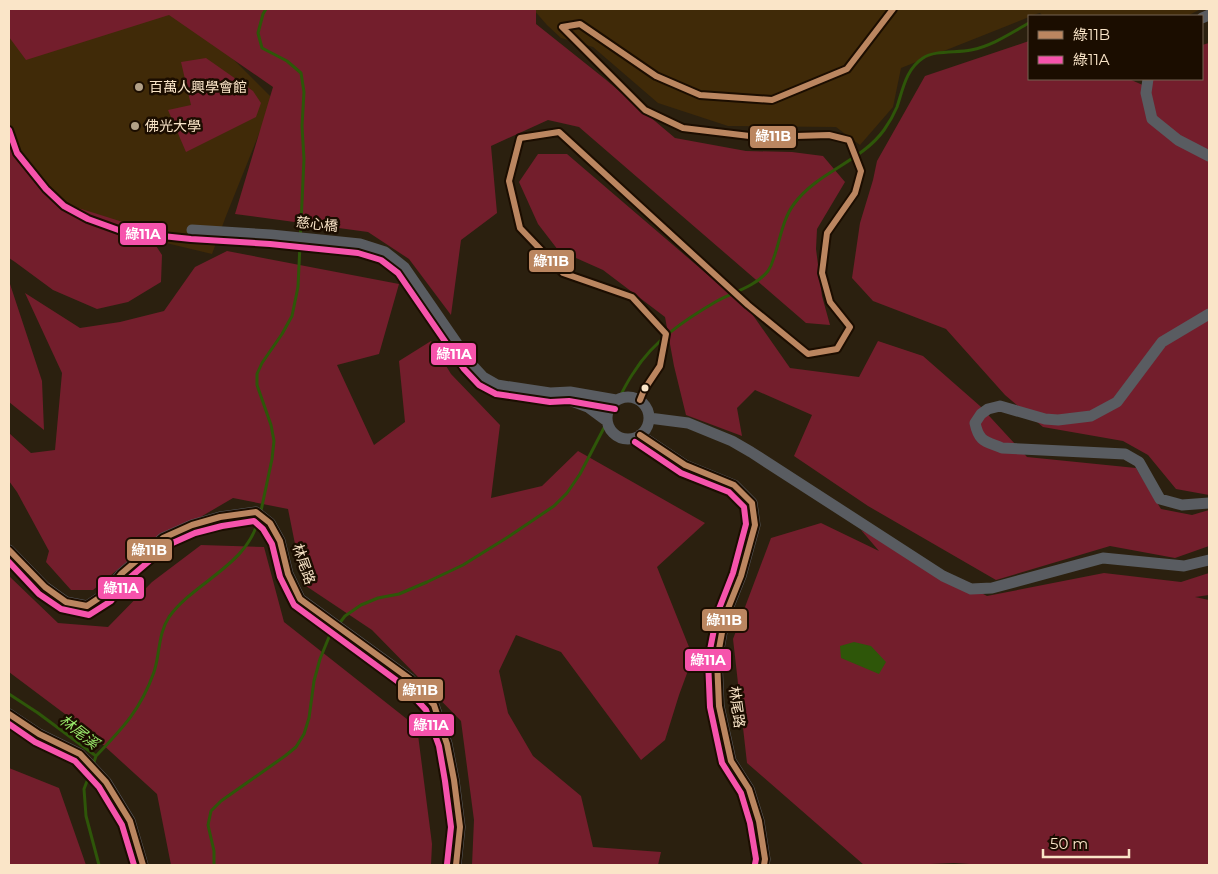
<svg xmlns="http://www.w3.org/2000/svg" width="1218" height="874" font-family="Montserrat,'Noto Sans TC',sans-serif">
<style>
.built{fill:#402a08}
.green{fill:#731e2c}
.water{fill:#2e5609}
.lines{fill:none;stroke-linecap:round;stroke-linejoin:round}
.stream{stroke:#2e5609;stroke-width:3}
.minor{stroke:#595c61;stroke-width:11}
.bus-1-casing{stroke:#1b0d00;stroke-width:10}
.bus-2-casing{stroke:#1b0d00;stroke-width:10}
.bus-1{stroke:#bb8660;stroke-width:6}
.bus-2{stroke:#f653ac;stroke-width:6}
.poi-dot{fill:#b2a087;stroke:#1b0d00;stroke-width:2}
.bus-dot{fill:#fae5c8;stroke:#1b0d00;stroke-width:2}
.labels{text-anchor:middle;stroke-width:5;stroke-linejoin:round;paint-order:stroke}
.poi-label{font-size:14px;fill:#fae5c8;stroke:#1b0d00;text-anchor:start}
.street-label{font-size:14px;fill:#fae5c8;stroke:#1b0d00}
.water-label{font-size:15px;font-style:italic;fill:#98e769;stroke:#1b0d00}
.line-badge{stroke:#1b0d00;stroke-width:2}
.badge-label{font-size:14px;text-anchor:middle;font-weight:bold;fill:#fff}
</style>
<rect width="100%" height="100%" fill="#2b200f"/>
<!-- built -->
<path class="built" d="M183,9L273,99L226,216L212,254L108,229L30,200L9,154V24Z
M533,9H1201L1187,16H1043L1040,13L1029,16V17L901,68L893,107L860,145L836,127L728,126L658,103L593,47L561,38L547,25Z"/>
<!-- green -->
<path class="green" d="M9,9H536V24L605,79L675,138L746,151L792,152L823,156L845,182L817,229L816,249L822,296L830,325L806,323L579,127L548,120L491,146L497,213L461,240L451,315L409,259L368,232L235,214L273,87L169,15L26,60L9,37Z
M1029,41V79H1129L1145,86L1153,79H1202V45L1209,43V495L1176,489L1148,455L1123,441L1043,427L1005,395L946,329L873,301L852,278L860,223L873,180L877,161L925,76Z
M206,58L253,91L261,103L256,117L186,152L168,110L191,105L181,62Z
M9,128L30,177L56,201L145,229L162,255L161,282L128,302L97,309L53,290L15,262L9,258Z
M538,154H567L750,311L790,368L859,377L878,341L923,356L980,406L1027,457L1136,468L1161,509L1192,515L1209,510V546L1175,558L1110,546L996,580L868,506L794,456L812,415L755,390L737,408L742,436L686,415L674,366L665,317L603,270L558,250L538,224L519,182Z
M227,251L399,284L379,354L337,365L374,445L405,422L399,361L431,341L451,374L500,425L491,498L542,486L578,451L705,523L657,567L693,657L679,695L665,740L641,760L561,652L516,635L499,671L508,713L533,756L581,796L593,847L661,852L658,865H472L474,820L461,721L372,630L303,584L288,509L233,498L134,556L93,590H71L46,562L49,551L17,492L9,481V433L31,453L55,450L62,373L25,293L80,328L120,322L164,311L195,267Z
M9,281L42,381L44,430L9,402Z
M821,523L879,551L861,530L987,596L1104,573L1181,582L1209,573V595L1195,597L1209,600V865H986L954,863L908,865H864L747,763L733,639L771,538Z
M201,545L264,547L284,622L417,727L432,844L431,865H171L157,794L89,732L9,672V576L58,623L108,627L152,582Z
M9,768L59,788L86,865H9Z"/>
<!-- water -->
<path class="water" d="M854,642L871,646L886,662L879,674L841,658L840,646Z"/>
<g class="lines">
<!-- stream -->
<path class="stream" d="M609,419C617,403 624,386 634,372C653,341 686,319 717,301C734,292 756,286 768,271C770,268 772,264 773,260C780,242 782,220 794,204C817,172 861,162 884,130C889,123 894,114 897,107C903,89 906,69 923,58C934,50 958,53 971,50C992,46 1011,33 1029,23
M261,511L272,459L274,441L271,425L257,385V374L262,363L282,334L292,316L298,287L304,159L302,126L304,92L301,73L287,61L262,48L258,33L263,14L266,9
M9,694L38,713L96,756L93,765
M96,756C123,728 141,709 154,672C160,654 158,634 169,617C195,581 249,565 259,517
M91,771L84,789L86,816L99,865
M214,865V851L208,825L211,811L221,801L285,756L296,747L304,734L309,718L314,681L320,659L329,637L345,616L361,605L378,598L399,594L427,582L463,565L508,537L554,506L567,493L580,474L606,424"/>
<!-- minor -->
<path class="minor" d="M1202,18L1209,15
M1148,79L1146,93L1152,119L1178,140L1209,156
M192,230L271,235L360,244L385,252L404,267L471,364L483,377L497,385L550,393L570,392L616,400
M1209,314L1162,342L1117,402L1091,416L1058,420L1045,419L1000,406L988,409L981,414L975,423C979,442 985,441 1002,448L1125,454L1139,462L1160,499L1182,505L1209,503
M556,395L588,407L607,421
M607 418a21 21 0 1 1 42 0a21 21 0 1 1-42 0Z
M649,418L688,423L732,441L751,452L943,576L971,589L992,588L1103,558L1184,566L1209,560
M640,435L685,465L734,485L752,503L755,525L741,576L725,616L717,660L719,706L731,761L749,789L759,821L765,859L764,865
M9,550L45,587L66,602L87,606L105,594L121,574L163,538L192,525L220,517L256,512L270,523L280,541L288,574L300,599L410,679L434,705L447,744L454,780L460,827L456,865
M9,714L39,734L80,754L106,782L130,821L143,865"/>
<!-- bus-1 casing -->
<g class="bus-1-casing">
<path id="bus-1" d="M640,400L644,390L660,366L666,334L632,297L563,273L520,228L509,181L520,138L559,132L748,305L808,354L837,349L850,327L830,302L822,273L827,233L855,193L861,171L849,140L829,135L758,137L683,128L645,110L562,27L580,24L656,76L700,95L772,100L847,69L893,9
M640,435L685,465L734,485L752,503L755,525L741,576L725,616L717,660L719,706L731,761L749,789L759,821L765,859L764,865
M9,550L45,587L66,602L87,606L105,594L121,574L163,538L192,525L220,517L256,512L270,523L280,541L288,574L300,599L410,679L434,705L447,744L454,780L460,827L456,865
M9,714L39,734L80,754L106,782L130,821L143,865"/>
</g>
<!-- bus-2 casing -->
<g class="bus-2-casing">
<path id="bus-2" d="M9,130L17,153L46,189L64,206L88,219L124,232L191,239L270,244L358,253L381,260L398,273L464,369L479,385L496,394L550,402L569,401L615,409
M635,442L681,473L729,492L744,507L746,524L733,573L717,614L708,660L710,707L722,763L741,793L750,823L756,859L755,864
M9,562L39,594L61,609L89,615L111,601L127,580L168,545L195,533L222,526L254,521L263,529L272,544L280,577L294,605L404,686L426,710L439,746L445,781L451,827L447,864
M9,724L35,742L75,761L99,787L122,825L134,865"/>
</g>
<!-- bus-1 -->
<use href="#bus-1" class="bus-1"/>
<!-- bus-2 -->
<use href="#bus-2" class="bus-2"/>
</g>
<!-- markers -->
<g class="poi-dot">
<circle cx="139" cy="87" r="5"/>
<circle cx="135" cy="126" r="5"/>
</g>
<circle class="bus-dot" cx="645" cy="388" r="4.5"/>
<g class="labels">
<!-- poi labels -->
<g class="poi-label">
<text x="149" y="92">百萬人興學會館</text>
<text x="145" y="131">佛光大學</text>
</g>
<!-- street labels -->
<g class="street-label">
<text transform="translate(317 224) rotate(6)" y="5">慈心橋</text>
<text transform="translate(304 564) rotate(71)" y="5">林尾路</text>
<text transform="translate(737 707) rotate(82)" y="5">林尾路</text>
</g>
<!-- water labels -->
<g class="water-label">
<text transform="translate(79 732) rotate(38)" y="5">林尾溪</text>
</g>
</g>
<g class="line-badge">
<rect x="749" y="125" width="48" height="24" rx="5" fill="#bb8660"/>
<rect x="119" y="222" width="48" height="24" rx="5" fill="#f653ac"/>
<rect x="528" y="249" width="47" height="24" rx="5" fill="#bb8660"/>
<rect x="430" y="342" width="47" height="24" rx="5" fill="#f653ac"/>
<rect x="126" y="538" width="47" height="24" rx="5" fill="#bb8660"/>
<rect x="97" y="576" width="48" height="24" rx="5" fill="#f653ac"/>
<rect x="701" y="608" width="47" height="24" rx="5" fill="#bb8660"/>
<rect x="684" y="648" width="48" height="24" rx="5" fill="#f653ac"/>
<rect x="397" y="678" width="47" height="24" rx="5" fill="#bb8660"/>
<rect x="408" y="713" width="47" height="24" rx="5" fill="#f653ac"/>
</g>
<g class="badge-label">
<text x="773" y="141">綠11B</text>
<text x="143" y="239">綠11A</text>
<text x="551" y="266">綠11B</text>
<text x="454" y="359">綠11A</text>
<text x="149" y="555">綠11B</text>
<text x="121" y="593">綠11A</text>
<text x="724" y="625">綠11B</text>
<text x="708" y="665">綠11A</text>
<text x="420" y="695">綠11B</text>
<text x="431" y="730">綠11A</text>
</g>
<!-- border -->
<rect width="1218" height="874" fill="none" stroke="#fae5c8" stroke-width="20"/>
<!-- legend -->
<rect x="1028" y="15" width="175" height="65" fill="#1b0d00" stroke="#746350"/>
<rect x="1038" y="31" width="25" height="8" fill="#bb8660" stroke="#746350"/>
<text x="1073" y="40" font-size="15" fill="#fae5c8">綠11B</text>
<rect x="1038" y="56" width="25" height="8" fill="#f653ac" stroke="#746350"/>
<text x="1073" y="65" font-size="15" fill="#fae5c8">綠11A</text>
<!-- scale -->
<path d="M1043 849v8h86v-8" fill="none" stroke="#fae5c8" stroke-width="2.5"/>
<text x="1050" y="849" font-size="15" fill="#fae5c8" stroke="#1b0d00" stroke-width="4" paint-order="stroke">50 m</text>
</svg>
